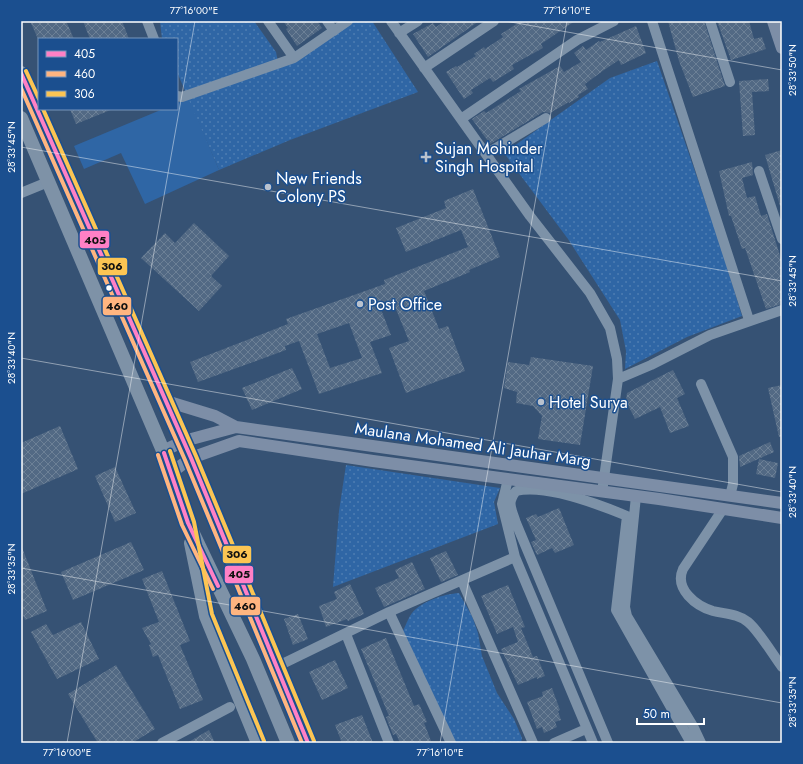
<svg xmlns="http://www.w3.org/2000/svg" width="803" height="764" font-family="Jost,sans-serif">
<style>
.grass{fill:#2f66a5}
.park{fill:url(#park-dots)}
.building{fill:url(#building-cross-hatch);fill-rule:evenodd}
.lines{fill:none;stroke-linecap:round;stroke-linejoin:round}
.minor{stroke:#7d92a8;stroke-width:10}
.major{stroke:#7d8ea7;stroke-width:12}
.highway{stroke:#7e92a7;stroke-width:14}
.bus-1-casing{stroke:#1b4f8f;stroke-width:7}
.bus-2-casing{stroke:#1b4f8f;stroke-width:7}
.bus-3-casing{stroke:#1b4f8f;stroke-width:7}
.bus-1{stroke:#ff80c5;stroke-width:4}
.bus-2{stroke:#ffb580;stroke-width:4}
.bus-3{stroke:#fcc553;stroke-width:4}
.ticks{fill:none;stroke:#fff;stroke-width:1;stroke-opacity:0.45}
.poi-dot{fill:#b9c2ce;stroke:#1b4f8f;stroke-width:1.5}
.bus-dot{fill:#fff;stroke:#1b4f8f;stroke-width:1.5}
.labels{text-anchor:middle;stroke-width:3;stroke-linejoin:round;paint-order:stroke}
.poi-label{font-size:16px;fill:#fff;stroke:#1b4f8f;text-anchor:start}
.street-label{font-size:16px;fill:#fff;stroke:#1b4f8f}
.line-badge{stroke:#1b4f8f;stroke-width:1.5}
.pale-badge-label{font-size:11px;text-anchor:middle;font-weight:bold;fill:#111}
.neatline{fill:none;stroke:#fff;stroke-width:1.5}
.ticks-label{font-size:10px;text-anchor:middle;fill:#fff}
</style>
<defs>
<pattern id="park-dots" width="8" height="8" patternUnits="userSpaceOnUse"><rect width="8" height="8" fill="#2f66a5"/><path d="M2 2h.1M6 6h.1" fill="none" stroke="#4e7db2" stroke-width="1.8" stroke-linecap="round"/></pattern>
<pattern id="building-cross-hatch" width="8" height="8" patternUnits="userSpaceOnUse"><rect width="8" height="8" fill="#526984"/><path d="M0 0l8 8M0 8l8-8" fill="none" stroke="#6c8096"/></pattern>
</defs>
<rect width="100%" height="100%" fill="#365274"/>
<!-- grass -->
<path class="grass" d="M189,98L219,170L145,204L121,153L84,169L74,146L163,109H177V103Z"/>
<!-- park -->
<path class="park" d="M160,21H254L276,52L278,62L345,21H372L418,92L290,140L219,170L177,72V39H162Z
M657,61L720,244L742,316L687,337L625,369L626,351L620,320L568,239L504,153L610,78Z
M346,465L500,488L494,502L498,524L333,587L339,511Z
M459,593L472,616L478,633L482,656L497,693L514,719L522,738L521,743H453L403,631C406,625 408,618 412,613C422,601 444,594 459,593Z"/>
<!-- building -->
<path class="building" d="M30,21H66L74,39H38Z
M83,21H122L129,39H90Z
M283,21H317L322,28L297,46L286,29L288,28Z
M445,21H479L428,57L413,34L433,23L436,27Z
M521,21H575L541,44L543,48L512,65L514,69L493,82L490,78L471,90L473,93L464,99L446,72L456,66L457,67L476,56L474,54L484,47L485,49L503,37L501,34Z
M668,21H704L725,86L693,97L679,61Z
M717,21H749L754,39L762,37L766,49L731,60Z
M636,26L646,53L621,65L619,60L604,70L585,84L588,89L578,95L579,97L569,103V102L550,113L543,112L490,144L472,119L484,111L486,113L521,91L519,89L560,66L564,72L581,62L574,53L583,46L586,50L599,41L600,42Z
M768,79L769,91L752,92L755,135L743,136L739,81Z
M70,109H113L76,124Z
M782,150V206H780L765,155Z
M752,162L753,175L742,178L747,198L755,196L761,216L767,214L782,262V304L766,309L745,248L742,249L731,216H729L719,171Z
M473,189L500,257L469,270L470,272L424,291L439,329L448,326L465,371L406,393L389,348L409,341L393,302L380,307L391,335L370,342L382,373L319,394L299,341L285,346L286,350L198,382L190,362L288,324L286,319L385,284L384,280L468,247L461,230L406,252L396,228L446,208L444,201ZM349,323L362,358L330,368L317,334Z
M194,223L229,256L211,276L222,286L199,311L141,258L165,233L175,243Z
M531,357L593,366L580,445L538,439L542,416L533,406L516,403L517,392L504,388L508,362L529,365Z
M292,368L302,389L252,410L242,388Z
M673,370L685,394L677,398L689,426L670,433L660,407L635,419L626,401L627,393Z
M782,385V436L779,437L768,388Z
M60,426L78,469L21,494V443Z
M770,442L774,452L740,467L739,456Z
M759,459L778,463L775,478L756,474Z
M115,467L136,513L115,522L95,476Z
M559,508L574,545L555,553L552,548L537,555L531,542L536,540L526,518L536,514L538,517Z
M131,542L144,570L73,600L61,572Z
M21,545L47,611L25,620L21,610Z
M446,551L458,575L441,582L430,558Z
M412,562L425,589L384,607L375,588L399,578L395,570Z
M162,571L190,641L180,645L203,700L180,709L158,655L153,657L149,645L151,644L142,628L159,622L142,579Z
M350,584L364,614L348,621L347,619L326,627L319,606L337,599L334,592Z
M508,585L525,627L521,628L533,657L537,656L545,676L537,679V677L518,685L501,649L518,642L513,627L497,634L481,596Z
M298,614L308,639L293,645L284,619Z
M81,622L99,659L57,679L31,632L46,624L53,635Z
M386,638L414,706L419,704L427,722L424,723L431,741L426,743H400L396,734L393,735L386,717L389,716L361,649Z
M335,660L348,688L322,700L309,672Z
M116,665L155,729L132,743H98L68,694Z
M552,688L560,710L558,711L561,720L555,722L557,727L544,733L542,727L537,729L527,702L543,696L542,692Z
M362,715L373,743H342L335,725Z
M209,730L215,743H187Z"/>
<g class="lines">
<!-- minor -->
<path class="minor" d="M147,21L154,39
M268,21L294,58
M327,21L334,31
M391,21L530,216L590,293L610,328L617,359L618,379L602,492
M652,21L749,320
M710,21L730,82
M399,33L418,21
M424,68L494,21
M177,96L182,97L294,58L348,21
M461,119L577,40L614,21
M486,154L546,118
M759,171L782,239
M21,193L48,182
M618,379L651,365L710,335L782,310
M701,384L733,457V484L730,496
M508,479L502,504L515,557L593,743
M636,496L625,607L627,616L693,726L701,743
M723,509L683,569C674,589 696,606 713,611C726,614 738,614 748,622C759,631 773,655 782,667
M462,581L533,743
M389,612L451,743
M346,634L389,743
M276,667L389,612L515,557
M162,743L230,707
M554,743L586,729
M608,743L516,523C512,509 506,504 516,491C546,484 598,504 627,516L616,610L691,743"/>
<!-- major -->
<path class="major" d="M773,21L782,48
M166,401L215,416L236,427
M163,451L184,441L236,427L782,503
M171,473L191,458L239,441L373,461L659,499L782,518"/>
<!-- highway -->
<path class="highway" d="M21,73L191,458L308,743
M21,118L167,460L188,523L253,659L288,743
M191,543L206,616L258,743"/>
<!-- bus-1 casing -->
<g class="bus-1-casing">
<path id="bus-1" d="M21,73L191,458L308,743
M164,453L188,523L218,586"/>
</g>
<!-- bus-2 casing -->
<g class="bus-2-casing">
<path id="bus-2" d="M21,88L185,460L302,743
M158,455L182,525L213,589"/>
</g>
<!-- bus-3 casing -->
<g class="bus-3-casing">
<path id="bus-3" d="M26,71L39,99
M43,109L196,456L314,741
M170,451L194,522L212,614L264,741"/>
</g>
<!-- bus-1 -->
<use href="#bus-1" class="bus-1"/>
<!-- bus-2 -->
<use href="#bus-2" class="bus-2"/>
<!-- bus-3 -->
<use href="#bus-3" class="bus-3"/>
</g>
<!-- ticks -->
<path class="ticks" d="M505,21L782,70M21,147L782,281M21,358L782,492M21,568L782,703M67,743L195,21M440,743L567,21"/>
<!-- markers -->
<g class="poi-dot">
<path d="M424 151h4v4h4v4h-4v4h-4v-4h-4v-4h4z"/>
<circle cx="268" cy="187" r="4"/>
<circle cx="360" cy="304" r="4"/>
<circle cx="541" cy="402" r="4"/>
</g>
<circle class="bus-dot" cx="109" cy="288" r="3.5"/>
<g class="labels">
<!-- poi labels -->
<g class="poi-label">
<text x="435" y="154">Sujan Mohinder<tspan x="435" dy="18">Singh Hospital</tspan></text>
<text x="276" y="184">New Friends<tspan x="276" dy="18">Colony PS</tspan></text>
<text x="368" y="310">Post Office</text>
<text x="549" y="408">Hotel Surya</text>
</g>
<!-- street labels -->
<g class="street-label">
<text transform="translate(473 444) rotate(8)" y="6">Maulana Mohamed Ali Jauhar Marg</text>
</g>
</g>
<g class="line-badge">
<rect x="79" y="230" width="31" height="19" rx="4" fill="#ff80c5"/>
<rect x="97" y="257" width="31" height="19" rx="4" fill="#fcc553"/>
<rect x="102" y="296" width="30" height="20" rx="4" fill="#ffb580"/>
<rect x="222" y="545" width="30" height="19" rx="4" fill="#fcc553"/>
<rect x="224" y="565" width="30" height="19" rx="4" fill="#ff80c5"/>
<rect x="230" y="596" width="31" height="20" rx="4" fill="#ffb580"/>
</g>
<g class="pale-badge-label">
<text x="95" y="244">405</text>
<text x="112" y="270">306</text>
<text x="117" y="310">460</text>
<text x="237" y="558">306</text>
<text x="239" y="578">405</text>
<text x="245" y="610">460</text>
</g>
<!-- border -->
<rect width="803" height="764" fill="none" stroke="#1b4f8f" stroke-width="44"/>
<!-- legend -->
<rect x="38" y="38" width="140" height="72" fill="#1b4f8f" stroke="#7695bc"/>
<rect x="46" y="51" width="20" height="6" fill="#ff80c5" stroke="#7695bc"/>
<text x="74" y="58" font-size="12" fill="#ffffff">405</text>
<rect x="46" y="71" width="20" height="6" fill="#ffb580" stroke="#7695bc"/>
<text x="74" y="78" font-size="12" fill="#ffffff">460</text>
<rect x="46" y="91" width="20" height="6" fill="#fcc553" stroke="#7695bc"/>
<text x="74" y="98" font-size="12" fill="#ffffff">306</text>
<!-- scale -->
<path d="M637 718v6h67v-6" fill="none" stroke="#ffffff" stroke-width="2"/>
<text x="643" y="718" font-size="12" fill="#ffffff" stroke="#1b4f8f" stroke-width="3" paint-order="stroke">50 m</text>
<rect x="22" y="22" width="759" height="720" class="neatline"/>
<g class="ticks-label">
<text x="194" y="14">77°16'00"E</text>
<text x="567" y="14">77°16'10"E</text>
<text transform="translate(792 70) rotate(-90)" y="4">28°33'50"N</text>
<text transform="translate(11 147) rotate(-90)" y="4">28°33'45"N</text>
<text transform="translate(792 281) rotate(-90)" y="4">28°33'45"N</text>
<text transform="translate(11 358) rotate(-90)" y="4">28°33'40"N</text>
<text transform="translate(792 492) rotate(-90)" y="4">28°33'40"N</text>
<text transform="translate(11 569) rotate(-90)" y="4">28°33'35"N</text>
<text transform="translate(792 702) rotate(-90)" y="4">28°33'35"N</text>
<text x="67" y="756">77°16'00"E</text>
<text x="440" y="756">77°16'10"E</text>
</g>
</svg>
